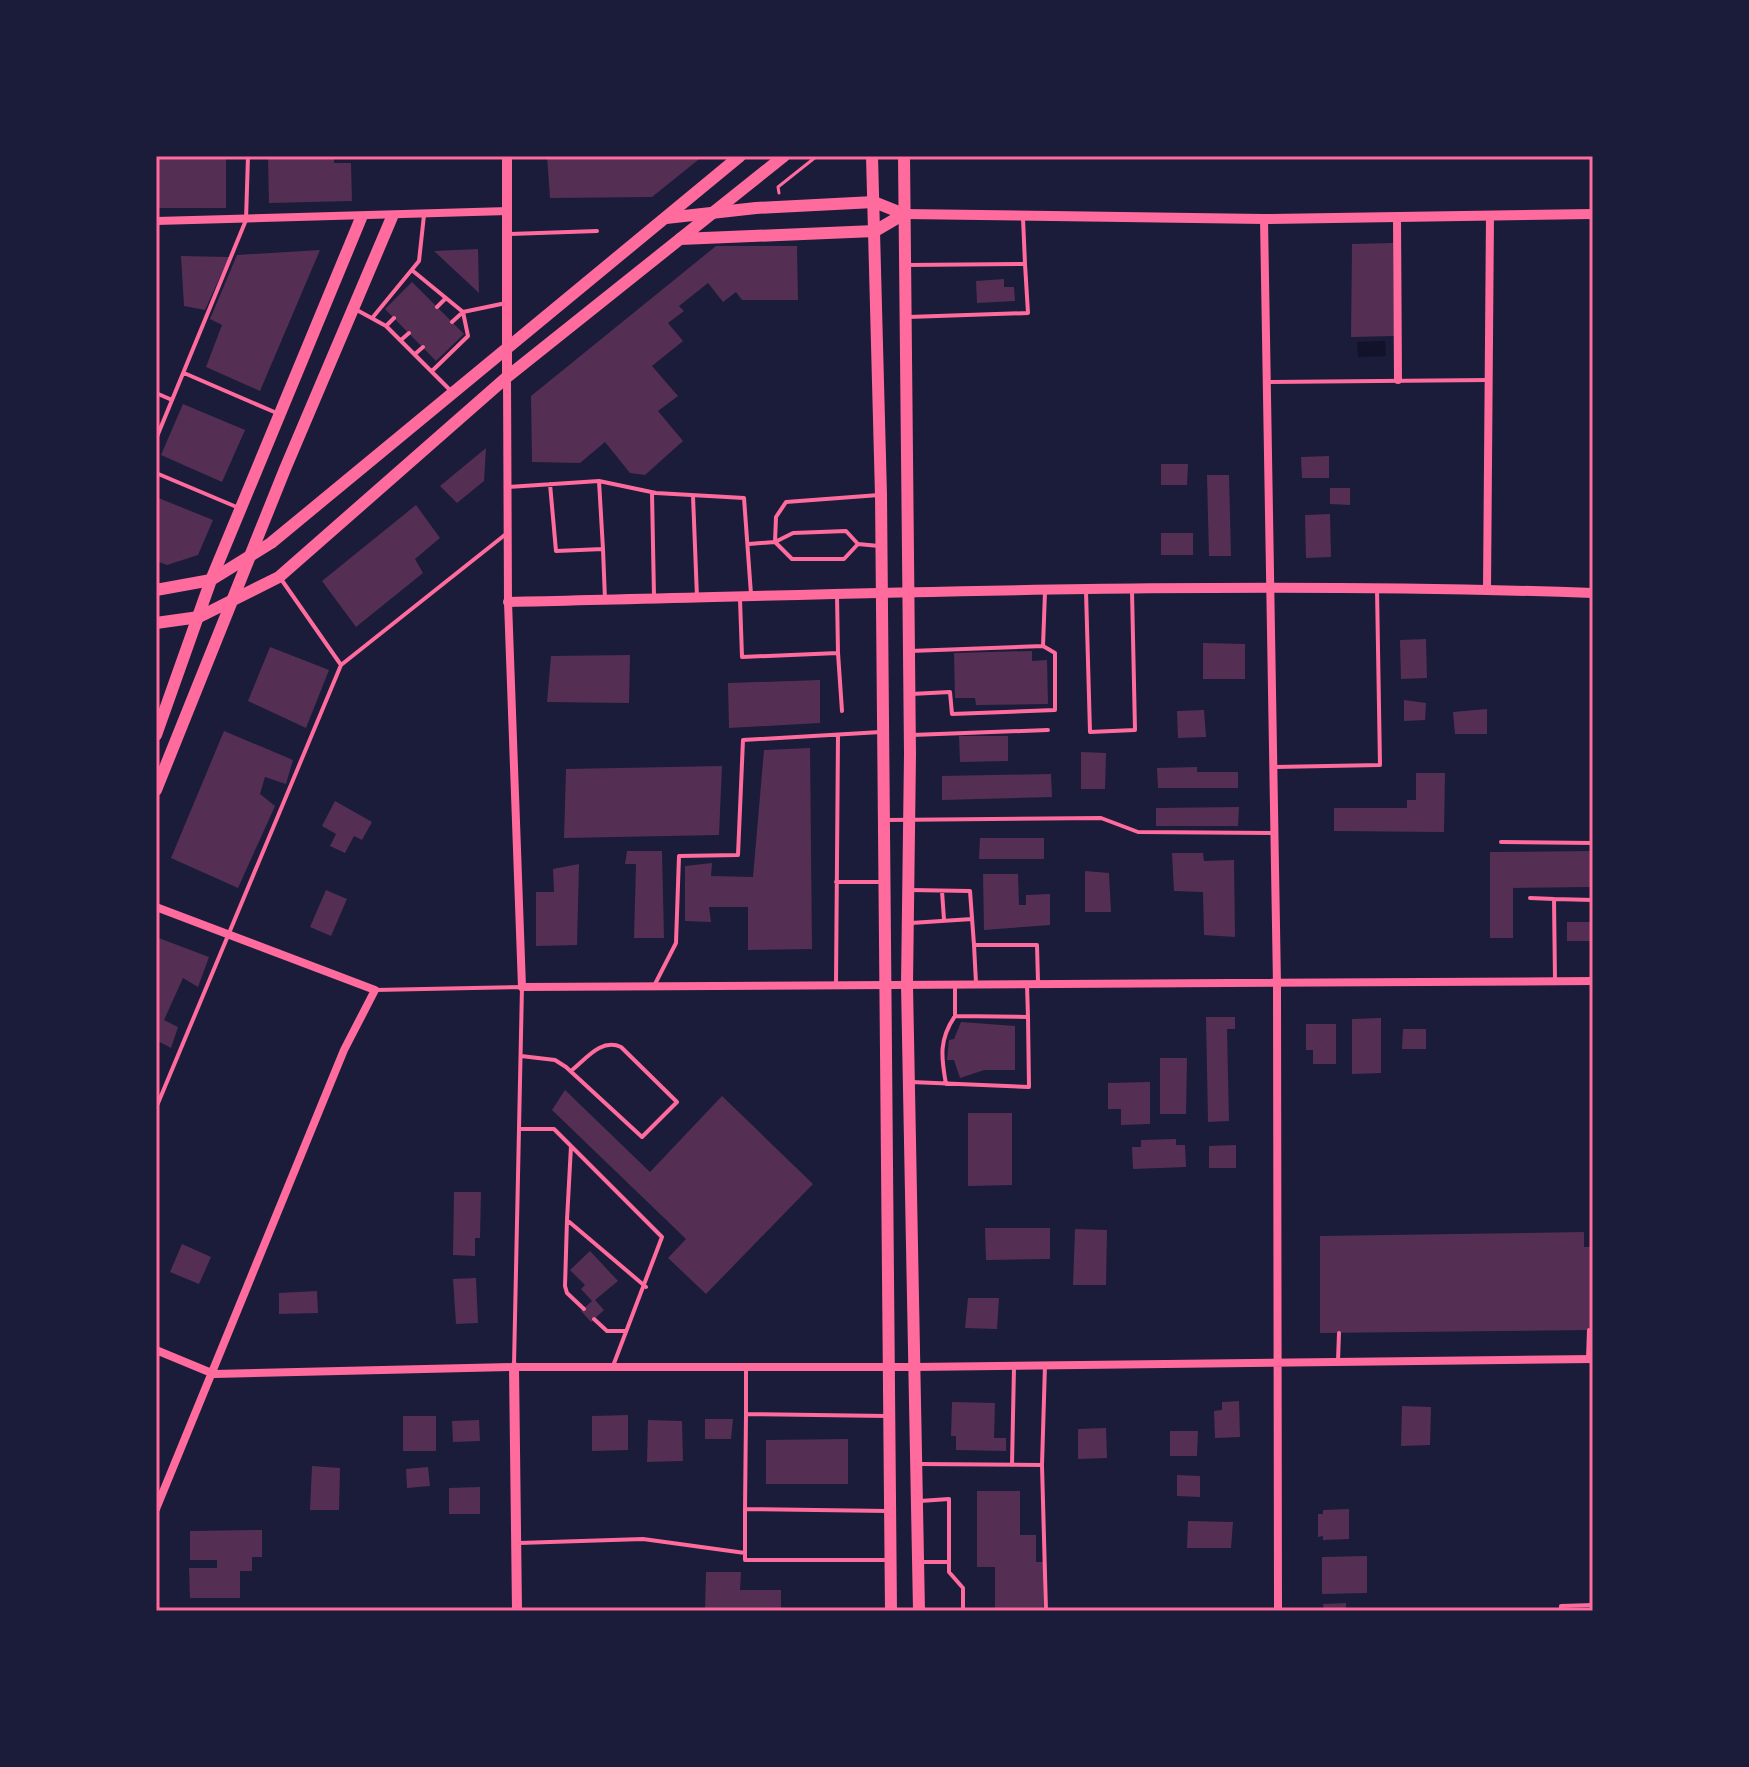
<svg xmlns="http://www.w3.org/2000/svg" width="1749" height="1767" font-family="Mulish,sans-serif">
<style>
.water{fill:#12122b}
.building{fill:#542f53}
.lines{fill:none;stroke-linecap:round;stroke-linejoin:round}
.path{stroke:#ff6b9d;stroke-width:3}
.service{stroke:#ff6b9d;stroke-width:4}
.minor{stroke:#ff6b9d;stroke-width:8}
.tertiary{stroke:#ff6b9d;stroke-width:10}
.secondary{stroke:#ff6b9d;stroke-width:12}
.primary{stroke:#ff6b9d;stroke-width:12}
.neatline{fill:none;stroke:#ff6b9d;stroke-width:3}
</style>
<rect width="100%" height="100%" fill="#1b1b3a"/>
<!-- water -->
<path class="water" d="M1385,341L1386,356L1358,357L1357,342Z"/>
<!-- building -->
<path class="building" d="M156,156H226V208H156Z
M268,156H334V163H351L352,201L269,203Z
M547,156H703L652,197L550,198Z
M1393,243L1394,336L1351,337L1352,244Z
M716,246H797L798,300H742L736,292L723,302L708,283L679,306L684,311L668,323L683,341L652,366L678,396L658,411L683,441L645,475L630,473L605,442L580,463L532,462L531,396Z
M478,249L479,293L434,251Z
M320,250L260,391L206,367L222,325L210,319L237,255Z
M181,256L229,257L205,310L184,306Z
M1004,279V287H1014L1015,301L977,303L976,281Z
M412,282L464,334L436,361L385,309Z
M183,404L245,430L222,482L161,455Z
M486,448L484,481L457,503L440,486Z
M1329,456V478H1302L1301,457Z
M1161,464H1188L1187,485H1161Z
M1207,475H1229L1231,556H1209Z
M1330,488H1350V505L1330,504Z
M156,497L213,520L198,555L167,565L156,561Z
M416,505L440,538L415,559L423,573L356,627L322,581Z
M1330,514L1331,557L1306,558L1305,515Z
M1161,533H1193V555H1161Z
M1426,639L1427,678L1401,679L1400,640Z
M1203,643L1245,644V679H1203Z
M270,647L329,670L306,728L248,701Z
M1032,651V661L1047,660L1048,704L976,705L975,698H955L954,653Z
M630,655L629,703L547,702L551,656Z
M820,680V723L729,728L728,683Z
M1404,700L1426,703L1425,720L1404,721Z
M1487,709V734H1455L1453,712Z
M1204,710L1206,737L1178,738L1177,711Z
M224,731L293,760L286,784L265,777L260,794L275,806L238,888L171,858Z
M959,736H1008V761L960,762Z
M810,748L812,949L748,950V907H709L711,922L685,921V866L712,863L711,876L753,877L764,750Z
M1081,752L1106,753L1105,789H1081Z
M722,766L719,835L564,838L566,769Z
M1197,767V772H1238V788H1158L1157,768Z
M1416,773H1445L1444,832L1334,831V808H1407V800H1416Z
M1051,774L1052,797L942,800V776Z
M335,801L372,822L362,840L354,836L345,853L330,846L336,834L322,826Z
M1239,807L1238,826H1156V808Z
M980,838H1044V859H979Z
M627,851H662L664,938H634L636,864H625Z
M1593,851V887L1513,888V938H1490V852Z
M1172,853H1203L1204,861L1234,860L1235,937L1204,935L1203,892L1174,891Z
M579,864L577,945L536,946V892H554L553,869Z
M1085,871L1109,873L1111,912H1085Z
M983,874H1018L1019,905H1026V895L1050,894V925L984,930Z
M326,890L347,899L331,936L310,927Z
M1567,922H1593V941H1567Z
M156,937L209,957L198,987L183,978L164,1020L178,1027L171,1048L156,1040Z
M1206,1017H1235V1029H1227L1229,1121L1208,1122Z
M1381,1018V1073L1352,1074V1019Z
M961,1022L1015,1026V1070H984L960,1078L954,1060H947L949,1040L954,1039Z
M1306,1024H1336V1064H1313V1050H1306Z
M1403,1029H1426V1049H1402Z
M1160,1058H1187L1186,1114H1160Z
M1150,1082V1124L1121,1125V1109H1108V1083Z
M565,1090L650,1172L722,1096L813,1184L706,1294L668,1258L686,1239L552,1110Z
M968,1113H1012V1185L968,1186Z
M1176,1139V1145H1185L1186,1167L1133,1169L1132,1147H1141V1140Z
M1236,1145V1168H1209V1146Z
M454,1192H481L480,1238H475V1256L453,1255Z
M985,1228H1050V1259L986,1260Z
M1075,1229L1107,1230L1106,1285H1073Z
M1584,1232V1247H1593V1330L1320,1333V1236Z
M182,1244L211,1257L199,1284L170,1272Z
M590,1251L618,1281L595,1300L604,1310L591,1322L581,1311L592,1301L581,1289L585,1285L570,1270Z
M476,1278L478,1323L456,1324L453,1279Z
M317,1291L318,1313L279,1314V1293Z
M968,1298H999L997,1329L965,1328Z
M1239,1401L1240,1437L1215,1438L1214,1411L1222,1410V1402Z
M952,1402L995,1403L994,1438H1006V1451L956,1450V1436H951Z
M1402,1406L1431,1407L1430,1445L1401,1446Z
M628,1415V1450L592,1451V1416Z
M403,1416H436V1451H403Z
M705,1419H733L731,1439H705Z
M479,1420L480,1441L453,1442L452,1421Z
M648,1420L682,1421L683,1461L647,1462Z
M1106,1428L1107,1458L1078,1459V1429Z
M1170,1431H1198L1197,1456H1170Z
M848,1439V1484H766V1440Z
M312,1466L340,1468L339,1510H310Z
M428,1467L430,1486L407,1488L406,1469Z
M1177,1475L1200,1476V1497L1177,1496Z
M480,1487V1514H449V1488Z
M977,1491H1020V1535H1036V1562H1043V1611H995V1567H977Z
M1349,1509V1539L1323,1540V1536L1318,1537V1514H1323V1510Z
M1188,1521L1233,1522L1231,1548H1187Z
M262,1530V1557H252V1571H240V1598H190L189,1568H217V1560H190V1531Z
M1367,1556V1593L1322,1594V1557Z
M706,1572H741L740,1590H781V1611H705Z
M1346,1603V1611H1324L1323,1604Z"/>
<g class="lines">
<!-- path -->
<path class="path" d="M779,193L778,187L817,156"/>
<!-- service -->
<path class="service" d="M1023,218L1025,264
M510,234L597,231
M907,265L1025,264L1028,313L908,317
M413,271L463,312L506,303
M437,307L446,298
M355,309L386,326L451,391
M373,317L419,261L424,215
M386,326L394,318
M401,340L409,333
M415,354L423,347
M432,371L468,336L463,312L452,322
M184,373L279,414
M1269,382L1488,380
M156,393L172,400
M156,439L246,220L248,156
M156,473L239,508
M599,481L603,549
M550,484L556,551L603,549L605,600
M508,487L599,481L656,493L744,498L751,594
M652,493L654,596
M693,496L697,597
M749,544L775,542L793,533L846,531L858,544L879,546
M858,544L844,559H792L775,542L776,517L786,502L879,495
M281,579L341,665L506,534
M1086,591L1090,732L1135,730L1132,591
M837,595L838,653
M740,599L742,657L838,653L842,711
M910,651L1043,646L1045,592
M911,694L950,692L952,714L1055,710V653L1043,646
M912,735L1048,730
M1274,767L1380,765L1377,589
M886,820L1101,818L1138,832L1274,833
M1501,842L1593,843
M836,882H881
M910,890L970,891L974,945H1037L1038,982
M942,891L944,920
M1530,898L1554,899
M911,923L972,919
M974,945L976,983
M1555,980L1554,899L1593,900
M836,985L838,735
M1027,985L1028,1017
M654,986L676,943L679,856L738,855L743,740L881,732
M375,990L522,987L514,1365
M521,1056L555,1060L566,1067L642,1137L677,1102L621,1047C601,1038 586,1059 571,1071
M911,1082L1029,1087L1028,1017L955,1016V985
M946,1084C941,1057 939,1039 955,1016
M156,1108L341,665
M519,1129H554L662,1237L613,1366
M571,1146L567,1220L646,1287
M567,1220L565,1286L567,1293L584,1309
M594,1319L607,1331H625
M1588,1359L1589,1330
M1338,1361L1339,1333
M746,1414V1369
M887,1416L746,1414L745,1509L888,1511
M919,1464L1042,1465L1045,1365
M1012,1465L1014,1367
M1042,1465L1046,1611
M920,1501L949,1499V1572L963,1588V1611
M745,1509V1560H888
M519,1543L643,1539L745,1553
M920,1562H949
M1561,1611V1606L1593,1605"/>
<!-- minor -->
<path class="minor" d="M1397,217L1398,380
M1264,219L1277,985L1278,1611
M156,221L508,211
M507,377L508,602L522,987L1593,981
M1487,589L1490,215
M156,907L375,990L344,1050L156,1509
M156,1350L214,1374L514,1367H915L1593,1359"/>
<!-- tertiary -->
<path class="tertiary" d="M904,214L1264,219L1593,214
M507,377V156
M508,602C869,594 1232,580 1593,593
M514,1367L517,1611"/>
<!-- secondary -->
<path class="secondary" d="M666,218L756,208L874,202L904,214
M680,239L875,231L904,214
M156,735L211,580L361,218
M156,790L285,469L392,217"/>
<!-- primary -->
<path class="primary" d="M872,156L881,495L891,1611
M904,156L910,754L907,985L919,1611
M156,590L211,580L271,543L740,156
M156,623L199,617L279,577L507,377L784,156"/>
</g>
<!-- border -->
<rect width="1749" height="1767" fill="none" stroke="#1b1b3a" stroke-width="316"/>
<rect x="158" y="158" width="1433" height="1451" class="neatline"/>
</svg>
